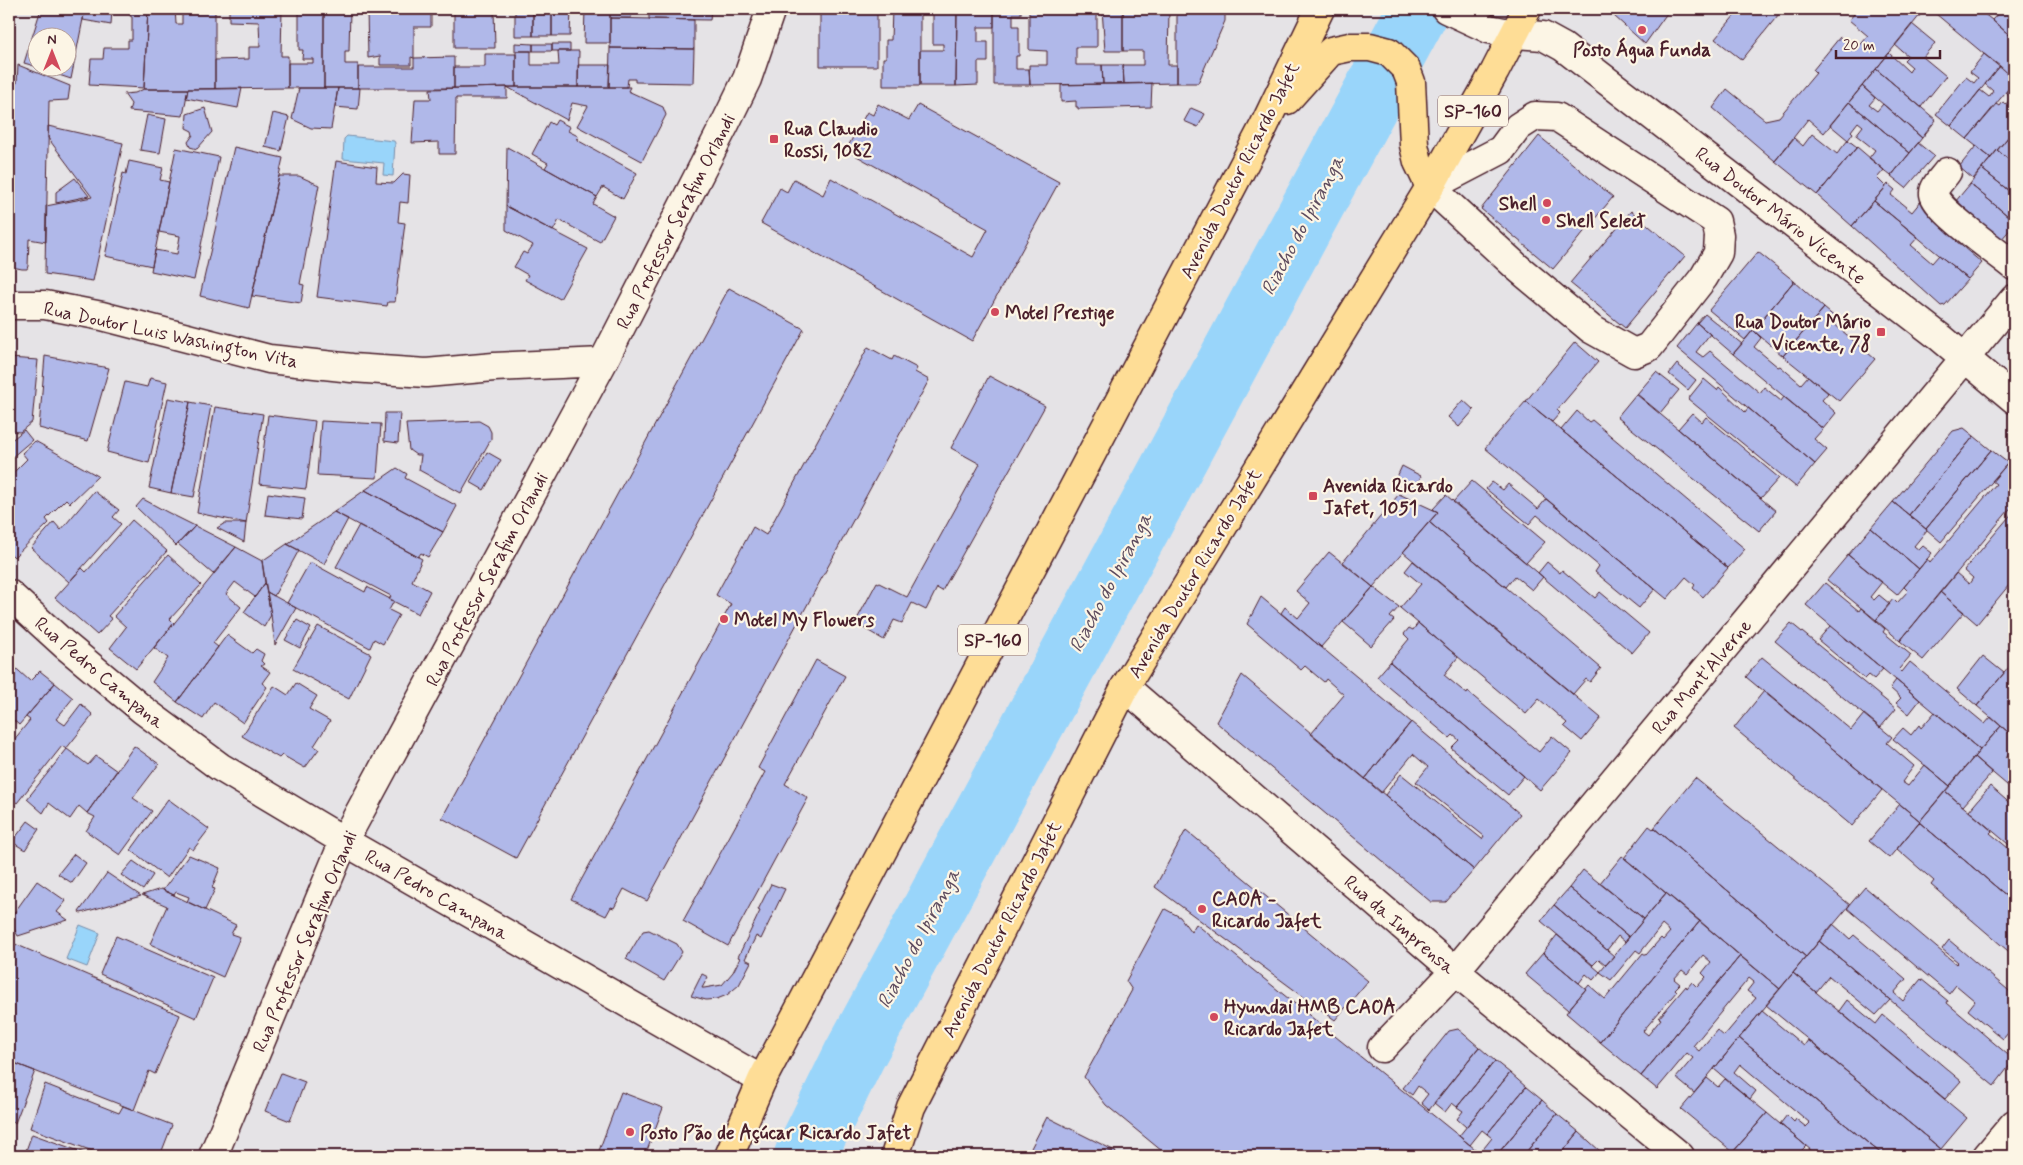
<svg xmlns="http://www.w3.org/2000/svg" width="2023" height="1165" font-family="Mynerve,sans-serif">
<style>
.water{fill:#99d5fa;stroke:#798ca7}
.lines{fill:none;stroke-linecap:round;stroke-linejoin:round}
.river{stroke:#99d5fa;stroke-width:62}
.building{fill:#b0b8e9;stroke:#4a1f2b;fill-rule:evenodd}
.minor-casing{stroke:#4a1f2b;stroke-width:31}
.major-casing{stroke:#4a1f2b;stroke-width:31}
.minor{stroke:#fcf5e5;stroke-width:28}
.major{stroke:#fedd96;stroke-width:28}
.poi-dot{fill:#d1495b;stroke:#fcf5e5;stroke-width:2}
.labels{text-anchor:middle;stroke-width:4.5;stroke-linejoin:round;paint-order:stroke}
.shield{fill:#fcf5e5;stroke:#7f5f63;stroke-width:1}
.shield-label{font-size:18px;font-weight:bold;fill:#4a1f2b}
.poi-label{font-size:19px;font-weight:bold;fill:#4a1f2b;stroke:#fcf5e5;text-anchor:start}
.street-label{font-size:19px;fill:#4a1f2b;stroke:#fcf5e5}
.water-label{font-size:20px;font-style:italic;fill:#5e4c5f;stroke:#fcf5e5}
</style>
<rect width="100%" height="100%" fill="#e5e3e6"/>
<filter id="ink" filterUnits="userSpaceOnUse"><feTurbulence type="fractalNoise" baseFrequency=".02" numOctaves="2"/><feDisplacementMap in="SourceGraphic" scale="10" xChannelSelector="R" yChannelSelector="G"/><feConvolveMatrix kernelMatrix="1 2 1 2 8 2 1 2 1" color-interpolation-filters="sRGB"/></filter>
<g filter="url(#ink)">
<!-- water -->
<path class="water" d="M347,136L394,141L395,143L393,176L383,175L384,163L343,159L344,139Z
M80,925L100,933L87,967L66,959Z"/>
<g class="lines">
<!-- river -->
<path class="river" d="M805,1156L854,1056L1419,9"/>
</g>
<!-- building -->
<path class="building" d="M46,9H85L71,79L38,68H68V38H38V67L24,63L40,12L45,13Z
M85,9H112L111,25L83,20Z
M130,9H148L144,88L89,85L91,59H103L104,48H128V40H132V17L130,16Z
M148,9H175L176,24H182V9H215V89H144Z
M229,9H282L281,56H288V88L215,89V60L249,59V47H260L259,22L229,21Z
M299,9H324V88H288V63H313V59H302L303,50H299Z
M324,9H350L349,51H345V64H358V88H324Z
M367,9H431V27H414V58L411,57V65H380V56L368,58Z
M454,9H494L495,48H454Z
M515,9H533V36H515Z
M533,9H552V36H533Z
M552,9H571L570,36H552Z
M585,9H610V43H584Z
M610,9H632L631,18H610Z
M649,9H711L710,20L649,19Z
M820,9H877V66H820Z
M883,9H920V86H883V58H886V40H891L892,9Z
M933,9H957L956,86H920V50H943V44H933Z
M957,9H994V27H978V42H988V62H978V85L956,86Z
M994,9H1021V14H1013V26H1019V56H1016V69H1029L1030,85H994Z
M1029,9H1097V47H1076V65H1102L1103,84L1030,85L1029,65H1047V51L1029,50Z
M1102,9H1123V51H1105Z
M1123,9H1169L1168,65H1177V83L1124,84L1123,65H1143V51H1123Z
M1177,9H1225V21L1198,83H1177Z
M1614,9H1670L1645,44L1614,16Z
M1740,9H1783L1742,60L1715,39Z
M1858,9H1925L1824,133L1808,119L1775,161L1713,108L1727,89L1765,120L1779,117L1816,73L1813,70L1840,37L1856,50L1868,36L1849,20Z
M1930,9H1965L1972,14L1978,9L1992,20L2014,39V79Z
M2002,9H2014V39L1992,20Z
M610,18L694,20V49L610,48Z
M1912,24L1935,43L1923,57L1946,76L1921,107L1876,69L1889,53L1909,72L1912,67L1904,60L1908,56L1895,45Z
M515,43L533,44V51H515Z
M533,44H552V51H533Z
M552,44H570V51H552Z
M610,48L694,49L693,83L635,82V79H628L627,87H609Z
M516,51H531V65H559L558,51H579L578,87H516Z
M485,54H516V87L454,88V67H485Z
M1984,54L2000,66L1951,126L1936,114L1966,77L1974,83L1978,78L1970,72Z
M454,57V88H358V67H414V58Z
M18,65L70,86L68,100L49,101L46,242L29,239L28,266L27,269H22L12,267L11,252L9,251V83H17Z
M578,65H610L609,87H578Z
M1102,65H1123L1124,84H1103Z
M2000,66L2014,79V82L1967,139L1951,126L1980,90L1989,97L1993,91L1985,84Z
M1876,69L1936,120L1922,138L1862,86Z
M2014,82V130L1991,158L1967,139L1997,104L2000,106L2003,102L2006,104L2012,97L2006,92Z
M1152,83L1151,107L1078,109V107H1076V101L1061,102V85Z
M1862,86L1875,98L1869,105L1877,111L1883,104L1922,138L1910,153L1849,102Z
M507,87V98H456L455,154H439V142L412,143L415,99H431L430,89Z
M507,87H630L628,91L663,107L666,115L642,161L577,126L588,106L572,103L567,120Z
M242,88L238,108L186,98L188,89Z
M299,88H338L331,129L311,128L292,119Z
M338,88H360L358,109L335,107Z
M144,89H188L183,116L129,111L131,104L124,94L135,93Z
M1849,102L1910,153L1891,176L1869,158L1875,150L1856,135L1863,126L1858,122L1851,131L1853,133L1848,140L1830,125Z
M878,104L909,120L918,105L1059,182L972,341L761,223L780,188L787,192L794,179L823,195L831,178L973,257L988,229L846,150L867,112L873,115Z
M205,108L212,132L197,149L190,147L188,142L193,135L192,131L186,128L187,114Z
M1191,108L1205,114L1198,127L1184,121Z
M273,113L289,117L281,151L265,147Z
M147,115L166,119L160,153L140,150Z
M557,120L570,127L568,131L578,136L577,140L637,173L623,199L603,187L597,197L545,168L548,163L532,154L549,122L554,125Z
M48,126L123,143L93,281L45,274L46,206L92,197L48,138Z
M1812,134L1837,154L1848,140L1857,147L1817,195L1775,161L1794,138L1803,146Z
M2010,135L2014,138V164L1997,150Z
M1539,136L1613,197L1553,269L1481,209Z
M1918,143L1934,156L1906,188L1891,176Z
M1976,146L1991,158L1973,179L1959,167Z
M234,147L283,158L249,308L200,296Z
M507,147L597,197L593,204L614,216L600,242L559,220L553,231L506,206Z
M1857,147L1884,170L1877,178L1886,187L1852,226L1817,195Z
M176,148L219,157L194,280L151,271L155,250L177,254L180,236L159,232Z
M1997,150L2014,164V195L1982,169Z
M129,161L163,168L160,180L169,182L152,266L105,256L123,173L126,174Z
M336,161L377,167L376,182L394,183L403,174L410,175L408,203L400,202L398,222L405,223L395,302H388L387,306L317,297Z
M1982,169L2014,195V221L1970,184Z
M279,176H299L319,185L300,284L304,285L301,303L252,296Z
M75,178L89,196L56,203V192Z
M1888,184L1895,190L1891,195L1912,212L1921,201L1956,230L1960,237L1956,241L1982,263L1968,279L1874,201Z
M1970,184L2014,221V225L2000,241L1955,202Z
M1874,201L1918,237L1911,245L1932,263L1939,255L1968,279L1945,305L1941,306L1852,226Z
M506,206L588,249L560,299L525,280L528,275L514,267L523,252L527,254L533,245L506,230Z
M1631,211L1685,256L1625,328L1570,283Z
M1758,252L1794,281L1745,340L1709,310Z
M1794,281L1824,308L1783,356L1753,330Z
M729,288L804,329L516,858L442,818Z
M1824,308L1837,319L1833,323L1875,359L1839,401L1783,356Z
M1705,314L1742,344L1733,354L1697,323Z
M1697,323L1710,334L1696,352L1703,357L1710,351L1760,393L1764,387L1781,401L1784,397L1823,429L1814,439L1827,450L1815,464L1677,348Z
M1753,330L1761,338L1754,347L1778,367L1780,366L1801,384L1808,376L1828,393L1822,400L1836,413L1823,429L1733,354Z
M1575,342L1598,362L1557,410L1560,413L1552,422L1526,401Z
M868,347L892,360L894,356L917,368L915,372L929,380L647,901L624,889L614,908L611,907L606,916L571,899L731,604L716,595L753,527L766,535Z
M45,356L109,368L88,441L39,428Z
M9,358L38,360L32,422L20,432L9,431Z
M1677,364L1696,380L1688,390L1669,374Z
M1656,372L1679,390L1660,413L1637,394Z
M989,376L1045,406L942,591L937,588L926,610L912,603L902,623L894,620L884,640L855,623L877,582L907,597L980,464L951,448Z
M150,378L167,382L149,463L107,452L125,382L147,387Z
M1704,379L1717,390L1719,387L1745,412L1748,408L1815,464L1796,487L1688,399Z
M1636,394L1776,511L1759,531L1617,417Z
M168,398L190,402L171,493L149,488Z
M1463,400L1474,410L1459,427L1448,417Z
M1526,401L1728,568L1703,597L1693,588L1695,585L1686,577L1667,599L1485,448Z
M190,402L211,406L194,497L171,493Z
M215,407L263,414L246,523L197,513Z
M1577,411L1589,422L1592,420L1745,549L1728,568L1561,430Z
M385,413H400L398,443L384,441Z
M1692,413L1702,422L1706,417L1779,478L1761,498L1678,429Z
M268,415L315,421L306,489L259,484Z
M321,421L381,424L377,478L317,475Z
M479,421L488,426L491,432V439L461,493L419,470L421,455H416L409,450L406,424Z
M1964,428L1974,436L1909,515L1893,502L1953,431Z
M24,430L32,440L11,458L9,455V442Z
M1974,436L1991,450L1926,529L1909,515Z
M35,441L98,476L70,503L66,499L46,519L49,523L14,557L9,552V539L15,532L9,526V477L27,459L22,453Z
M1991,450L2008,463L1941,542L1926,529Z
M487,452L501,460L484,490L470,482Z
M2008,463L2014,469V504L1900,641L1876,620L1893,599L1897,603L1908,591L1904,587L1927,559L1930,563L1996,484L1992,481Z
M1402,466L1421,476L1415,489L1396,479Z
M397,468L407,474L405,478L457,506L443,532L365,490Z
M1472,481L1545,542L1526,563L1453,502Z
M1492,482L1503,490L1508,484L1538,509L1546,499L1655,589L1639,608L1595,572L1599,566L1537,515L1529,524L1486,489Z
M365,490L443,532L428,557L421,553L418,557L334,512Z
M94,491L119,510L113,517L121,524L69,582L31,548L54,522L61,530Z
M268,493L305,498L302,519L265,515Z
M1399,494L1438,512L1373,587L1343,562Z
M1446,495L1543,577L1532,590L1515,576L1506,587L1429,522L1438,512L1433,509Z
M143,499L167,512L195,526L176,546L136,507Z
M1893,502L1927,530L1914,546L1919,550L1923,546L1932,553L1919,569L1871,528Z
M2014,511V579L1977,624L1940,592L1956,573L1969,584L1973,578L1964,570Z
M334,512L348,519L324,564L287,544Z
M132,520L167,551L108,616L112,619L97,635L55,598L82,568L86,572Z
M1429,522L1601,668L1590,682L1586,679L1573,694L1403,552Z
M225,523H246L244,542L217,528Z
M359,525L422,559L412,581L430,591L418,614L389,599L391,596L336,567Z
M195,526L236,547L213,574L178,544Z
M1871,528L1919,569L1897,595L1848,555Z
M287,544L299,550L274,596L267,592L262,561Z
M236,547L262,561L265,583L255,597L235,582L226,594L241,607L213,643L218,647L177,702L152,682L168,658L154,648Z
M1329,552L1373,587L1321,647L1281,613L1285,607L1298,618L1310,603L1296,591Z
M168,555L201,585L170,619L174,623L136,669L110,648L126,627L114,616Z
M1848,555L1882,582L1870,597L1874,600L1879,595L1890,604L1876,620L1827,580Z
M1413,561L1601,718L1582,741L1564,726L1567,723L1539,699L1526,714L1400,608L1421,584L1405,571Z
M310,562L365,592L367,587L394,601L389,610L399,615L383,644L374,639L370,648L287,603Z
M1547,562L1560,573L1562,570L1595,598L1600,592L1649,633L1632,653L1538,573Z
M265,583L271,615L264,627L244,612Z
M1825,583L1859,611L1861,608L1885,629L1883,632L1911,655L1899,669L1902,672L1910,662L1985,724L1991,717L2001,726L1980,750L1806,605Z
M1373,587L1399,607L1390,617L1394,620L1371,646L1343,622Z
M267,592L296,608L275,645L271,615Z
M1940,592L1964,612L1923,660L1900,641Z
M1261,597L1411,722L1365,779L1311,734L1344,695L1326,679L1324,682L1305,666L1301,670L1247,624Z
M297,620L311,628L300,648L285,640Z
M1418,623L1458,657L1444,675L1467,694L1468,692L1539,752L1552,736L1572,753L1540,790L1390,662L1409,639L1404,634L1409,628L1413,630Z
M1791,623L1896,709L1880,728L1775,641Z
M318,626L371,654L349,699L293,669Z
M1830,626L1883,669L1874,679L1869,675L1865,679L1818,640Z
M227,635L252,653L256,649L264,654L261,661L264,664L261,666L270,672L262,683L267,687L243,723L214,702L203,719L177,702Z
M1983,656L2004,673L1977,706L1957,689Z
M1762,657L1851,730L1864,714L1892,737L1887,743L1914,766L1902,782L1908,786L1925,765L1950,786L1920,821L1746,677Z
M816,660L845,676L785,784L808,798L728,946L683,921L765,772L758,768Z
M2014,661V737L1977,706Z
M9,662L30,681L40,671L55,683L19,725L9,716Z
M1390,662L1524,776L1508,795L1451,748L1459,740L1453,735L1450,738L1377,677Z
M1242,675L1474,870L1446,902H1431L1216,722Z
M1896,680L1920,700L1909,714L1896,703L1901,698L1890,688Z
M55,683L73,698L56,719L65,725L81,704L93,715L66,749L62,746L17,803L9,797V746L30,720L26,717Z
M296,683L317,696L309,709L330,721L314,746L319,749L305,768L282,755L279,758L242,736L274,686L288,695Z
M1764,691L1882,790L1852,826L1734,728Z
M1935,712L1980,750L1950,786L1893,739L1903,728L1911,735L1919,725L1921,728Z
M1411,722L1520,814L1474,870L1385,795L1401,774L1482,839L1484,836L1416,782L1428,767L1413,754L1381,793L1365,779Z
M2001,726L2014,737V747L2006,757L2014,764V791L1974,757Z
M134,746L159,764L133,798L152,811L120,855L86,831L95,817L87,813Z
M67,749L88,765L96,756L117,771L87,813L79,806L70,819L49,803L43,813L27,799Z
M1974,757L1992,773L1963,806L1945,791Z
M1695,778L1850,905L1806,957L1654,828Z
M1990,786L2014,807V849L1969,811Z
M1945,791L1992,831L1990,833L2014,853V902L1919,822Z
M168,799L209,829L193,850L189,847L167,878L131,850Z
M1900,804L1920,821L1889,858L1869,841Z
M28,821L39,829L25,850L12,842Z
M1919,822L2014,902V956L1931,885L1934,881L1897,849Z
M1649,826L1653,829L1654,828L1806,957L1780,989L1624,858Z
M1186,830L1368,981L1335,1020L1155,887Z
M74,854L86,863L72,883L58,874Z
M189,855L220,868L212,888L215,889L205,910L187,902L189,897L176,892L174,895L163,890Z
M1622,856L1666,893L1644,919L1600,883Z
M133,861L153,875L143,890L121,875Z
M1583,870L1644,919L1629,937L1569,888Z
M107,873L141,896L81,913L79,912Z
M37,881L66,901L57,912L68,920L18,936L9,920Z
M771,884L785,889L761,939L756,936L745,959L751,962L739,985L727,995L717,999L706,1000L691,996L702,974L708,977L702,988H704L722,985L733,972L740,958L738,957L760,911L758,910Z
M1865,887L1956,964L1958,962L1942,949L1949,940L2014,995V1026L2003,1039L1968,1010L1975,1001L1956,985L1949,994L1847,908Z
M1569,888L1629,937L1625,942L1618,936L1607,950L1554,905Z
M161,889L236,925L231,934L240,937L223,977L150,944L167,906L142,895Z
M1666,893L1700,921L1600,1042L1566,1013L1589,985L1605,999L1643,953L1646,955L1661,938L1663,940L1670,932L1662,925L1640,953L1636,950L1611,980L1600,972Z
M1554,905L1614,956L1606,965L1599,959L1593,965L1541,921Z
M1165,909L1180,917L1191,932L1196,924L1480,1153L1477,1156H1168L1106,1105L1084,1077L1132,990L1126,981Z
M1700,921L1740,956L1641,1076L1600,1042ZM1703,955L1711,962L1702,973L1706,977L1697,987L1692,982L1687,988L1686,986L1659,1018L1661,1019L1648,1035L1643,1031L1677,991L1675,989L1680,984L1674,979L1682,970L1687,974Z
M1833,924L1850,939L1854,935L1906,979L1894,993L1903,1001L1921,979L1948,1001L1947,1003L2014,1060L1994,1086L1819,941Z
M649,930L677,944L682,952L664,981L626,959L643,931Z
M1557,935L1600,972L1593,980L1586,974L1579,983L1543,953Z
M116,936L213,978L196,1018L100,974Z
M1819,941L1890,1000L1876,1015L1829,976L1816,992L1793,973Z
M15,944L180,1015L155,1074L149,1071L134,1110L9,1061V978Z
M1543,953L1586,989L1568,1010L1525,974Z
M1740,956L1780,989L1694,1093L1676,1078L1693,1058L1687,1053L1657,1089L1641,1076ZM1749,978L1754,982L1747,991L1756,998L1724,1036L1717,1030L1699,1051L1693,1046Z
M1793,973L1967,1118L1941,1149L1766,1005Z
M1847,1000L1876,1024L1883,1015L1961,1081L1945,1099L1839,1011Z
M1762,1011L1804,1046L1808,1040L1941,1149L1935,1156H1884L1739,1038Z
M1458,1029L1479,1047L1429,1110L1421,1103L1428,1094L1418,1086L1412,1095L1403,1088L1449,1031Z
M1739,1038L1884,1156H1818L1780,1124L1787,1115L1794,1122L1796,1119L1806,1127L1810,1123L1740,1064L1734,1072L1756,1091L1750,1099L1714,1069Z
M1479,1047L1495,1061L1457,1107L1452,1103L1445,1112L1434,1103Z
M9,1061L35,1071L15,1123L9,1120Z
M1495,1061L1510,1073L1466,1127L1457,1119L1463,1111L1457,1107Z
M281,1073L305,1082L290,1121L265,1111Z
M1510,1073L1526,1087L1487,1134L1482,1130L1470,1145L1459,1136Z
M1707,1078L1718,1087L1725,1079L1767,1113L1733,1152L1681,1109Z
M45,1084L119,1113L123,1106L172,1125L160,1156H106L30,1128Z
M1526,1087L1542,1100L1496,1156H1484L1480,1153L1492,1138L1487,1134Z
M621,1092L663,1108L645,1156H597Z
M1542,1100L1557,1114L1523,1156H1496Z
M1767,1113L1806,1146L1796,1156H1738L1733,1152Z
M1557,1114L1579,1132L1559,1156H1523Z
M1047,1117L1115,1151L1091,1156H1027Z
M1579,1132L1600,1151L1596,1156H1559Z
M32,1134L93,1156H24Z
M1115,1151L1117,1156H1091Z"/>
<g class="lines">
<!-- minor casing -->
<g class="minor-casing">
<path id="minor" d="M1446,9L1489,29L1515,34L1543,36L1563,47L1941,338L2014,399
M1535,116L1557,117L1716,221L1719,235L1718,253L1704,277L1649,347L1634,353L1591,329L1518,268L1430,187L1501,150L1518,127Z
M1947,172C1943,178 1933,187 1934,194C1936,210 2000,254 2014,266
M9,305H45L102,316L269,359L352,368L426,373L494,367L603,362
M9,594L65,645L143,710L220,767L344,841L762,1080
M1125,687L1455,971L1680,1156
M1382,1048L1455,971L2014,299
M213,1156L344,841L603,362L725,124L747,79L771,9
M1987,1156L2014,1124"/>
</g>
<!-- major casing -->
<g class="major-casing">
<path id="major" d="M1287,100L1331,51L1350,47H1370L1389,52L1406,69L1411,82L1414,145L1418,162L1430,187
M729,1156L762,1080L1264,126L1320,9
M895,1156L911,1107L1125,687L1430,187L1495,71L1527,9"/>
</g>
<!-- minor -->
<use href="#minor" class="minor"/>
<!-- major -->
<use href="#major" class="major"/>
</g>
</g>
<!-- markers -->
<g class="poi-dot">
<circle cx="1642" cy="30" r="5"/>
<rect x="769" y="134" width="10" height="10" rx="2.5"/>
<circle cx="1547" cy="203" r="5"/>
<circle cx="1546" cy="220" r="5"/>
<circle cx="995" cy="312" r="5"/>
<rect x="1876" y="327" width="10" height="10" rx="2.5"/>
<rect x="1308" y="491" width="10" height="10" rx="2.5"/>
<circle cx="724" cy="619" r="5"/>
<circle cx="1202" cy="909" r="5"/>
<circle cx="1214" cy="1017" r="5"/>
<circle cx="630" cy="1132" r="5"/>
</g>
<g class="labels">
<!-- shield labels -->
<g class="shield">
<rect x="1438" y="95.5" width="70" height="31" rx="4"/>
<rect x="958" y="624.5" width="70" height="31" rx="4"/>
</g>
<g class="shield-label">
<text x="1473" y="117">SP-160</text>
<text x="993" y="646">SP-160</text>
</g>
<!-- poi labels -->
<g class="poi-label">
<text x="1642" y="56" text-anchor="middle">Posto Água Funda</text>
<text x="784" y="135">Rua Claudio<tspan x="784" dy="22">Rossi, 1082</tspan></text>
<text x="1537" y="210" text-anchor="end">Shell</text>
<text x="1556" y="227">Shell Select</text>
<text x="1005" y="319">Motel Prestige</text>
<text x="1871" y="328" text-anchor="end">Rua Doutor Mário<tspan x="1871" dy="22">Vicente, 78</tspan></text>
<text x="1323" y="492">Avenida Ricardo<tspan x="1323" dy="22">Jafet, 1051</tspan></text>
<text x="734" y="626">Motel My Flowers</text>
<text x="1212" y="905">CAOA -<tspan x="1212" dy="22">Ricardo Jafet</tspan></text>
<text x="1224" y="1013">Hyundai HMB CAOA<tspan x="1224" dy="22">Ricardo Jafet</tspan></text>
<text x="640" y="1139">Posto Pão de Açúcar Ricardo Jafet</text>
</g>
<!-- street labels -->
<g class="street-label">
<text transform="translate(1239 170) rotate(-63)" y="7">Avenida Doutor Ricardo Jafet</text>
<text transform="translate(1781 215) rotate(38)" y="7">Rua Doutor Mário Vicente</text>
<text transform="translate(675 221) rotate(-63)" y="7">Rua Professor Serafim Orlandi</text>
<text transform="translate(171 334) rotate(12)" y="7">Rua Doutor Luis Washington Vita</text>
<text transform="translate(1194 573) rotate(-59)" y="7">Avenida Doutor Ricardo Jafet</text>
<text transform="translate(486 579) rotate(-62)" y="7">Rua Professor Serafim Orlandi</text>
<text transform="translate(100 672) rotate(40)" y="7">Rua Pedro Campana</text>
<text transform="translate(1701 676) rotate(-50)" y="7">Rua Mont'Alverne</text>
<text transform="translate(437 894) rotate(30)" y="7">Rua Pedro Campana</text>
<text transform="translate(1400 924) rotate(41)" y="7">Rua da Imprensa</text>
<text transform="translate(1001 929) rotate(-63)" y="7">Avenida Doutor Ricardo Jafet</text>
<text transform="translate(304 941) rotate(-67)" y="7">Rua Professor Serafim Orlandi</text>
</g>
<!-- water labels -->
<g class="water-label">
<text transform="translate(1302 225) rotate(-62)" y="7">Riacho do Ipiranga</text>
<text transform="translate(1110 582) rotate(-62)" y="7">Riacho do Ipiranga</text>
<text transform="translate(918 938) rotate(-62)" y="7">Riacho do Ipiranga</text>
</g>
</g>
<!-- margin -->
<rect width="2023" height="1165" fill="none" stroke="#fcf5e5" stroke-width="30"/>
<rect x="15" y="15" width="1993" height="1135" fill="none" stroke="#4a1f2b" stroke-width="2" filter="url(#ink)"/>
<!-- north arrow -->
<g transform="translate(52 52)"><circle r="24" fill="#fcf5e5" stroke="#b59f9b"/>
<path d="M0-4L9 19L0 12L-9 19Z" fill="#d1495b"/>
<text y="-8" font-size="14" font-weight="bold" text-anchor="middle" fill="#4a1f2b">N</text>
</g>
<!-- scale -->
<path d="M1836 50v8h104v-8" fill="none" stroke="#4a1f2b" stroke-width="2.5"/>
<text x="1843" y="50" font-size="15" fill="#4a1f2b" stroke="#fcf5e5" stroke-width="4" paint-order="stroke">20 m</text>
</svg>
